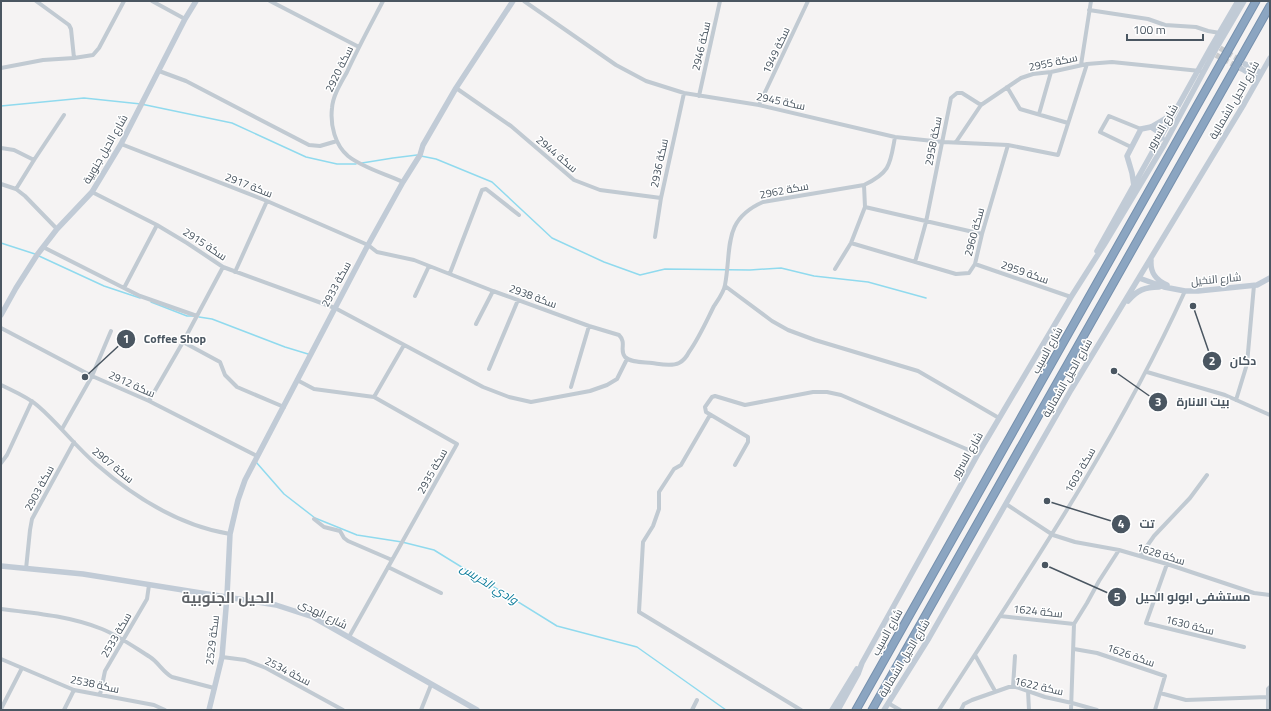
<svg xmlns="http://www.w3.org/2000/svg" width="1271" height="711" font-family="'Titillium Web',Cairo,sans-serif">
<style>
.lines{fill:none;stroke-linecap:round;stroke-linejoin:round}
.stream{stroke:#90daee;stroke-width:1.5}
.secondary-tunnel{stroke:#caccce;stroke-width:5.5;stroke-dasharray:5.5 3;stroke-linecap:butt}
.highway-casing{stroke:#7690ad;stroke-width:9}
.street{stroke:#c1cad2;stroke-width:4}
.secondary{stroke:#c1cbd6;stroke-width:5.5}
.highway{stroke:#8ba5c1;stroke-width:7}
.labels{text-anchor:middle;stroke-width:3;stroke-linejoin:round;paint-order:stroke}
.street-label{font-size:11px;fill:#4a5661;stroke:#fff}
.water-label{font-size:12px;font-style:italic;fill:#0c7c9b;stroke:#fff}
.district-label{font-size:15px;font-weight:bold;fill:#5f6368;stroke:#fff}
.leader{fill:none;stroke:#4a5661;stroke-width:1.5}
.callout-dot{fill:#4a5661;stroke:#fff;stroke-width:1.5}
.mark-label{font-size:12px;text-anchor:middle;font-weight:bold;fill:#fff}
.callout-label{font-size:12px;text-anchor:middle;font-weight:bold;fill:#4a5661;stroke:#fff;stroke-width:3;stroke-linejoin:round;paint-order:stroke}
</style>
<rect width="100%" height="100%" fill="#f5f3f3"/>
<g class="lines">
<!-- stream -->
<path class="stream" d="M1,106L84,98L141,104L232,123L306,157L337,164H356
M421,156L436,159L492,182L552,238L604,262L640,275L665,269L750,270L781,268L814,276L868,282L926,298
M362,163L393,158L417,155
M1,243L35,254
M39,256L104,286L140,298
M151,302L187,316H193
M199,317L212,319L285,347L308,354
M256,462L284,494L315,518L357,535L402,542L434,550L557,626L637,647L726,710"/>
<!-- secondary-tunnel -->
<path class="secondary-tunnel" d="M1220,48L1241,61
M1216,55L1242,69"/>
<!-- highway casing -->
<g class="highway-casing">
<path id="highway" d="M856,710L1256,1
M872,710L1270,6"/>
</g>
<!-- street -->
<path class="street" d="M36,1L69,25L71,29L74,58
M152,1L185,19
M270,1L359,47
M383,1C371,24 358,48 347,72C341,83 333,95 332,108C330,125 335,145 348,156C363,168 386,174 403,182
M524,1L616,65L646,81L684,93L759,105L895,137L943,142L1008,145L1058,155L1087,64L1112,62L1200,71
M1089,10L1148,19L1165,25L1196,27L1208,31L1220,33
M1081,65L1091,1
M1,68L43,60L74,58L93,55L99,48L124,1
M159,71L186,81L309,145L320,146L337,141
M1007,87L1020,109L1068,123
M456,88L511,126L574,180L600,190L661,198
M699,96L720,1
M759,105L808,1
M1039,114L1051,72
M956,142L981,105L1021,78L1033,74L1051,72L1087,64
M121,144L267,201L368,245L377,252L414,260L493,291L589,326L619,335C627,343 619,350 625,357C631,363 644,362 652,363C660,364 671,367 679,363C683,361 687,356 689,352C699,338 706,322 714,306C718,300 724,292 725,285C732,248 722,220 763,202L864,185C891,172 890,164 895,137
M1131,147L1100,132L1109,116L1141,129
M1,148L14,150L34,160
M1,184L16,189L25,196L57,229
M16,189L34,160L64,115
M92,192L157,225L187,243L223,267L335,308L483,387L509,397L531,402L590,391L607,385L617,379L627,359
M865,207L982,234
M655,237L661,198L684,93
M851,243L956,274L969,273L975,264L982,234L1008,145
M43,247L124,288L157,225
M915,262L926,222L951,98L957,93H962L981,105
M975,264L1071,297
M835,269L851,243L865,207L864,185
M235,272L267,201
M450,273L482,190L486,189L519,215
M725,286L772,321L788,330L815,340L918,371L999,418
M124,288L140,296L197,316
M415,296L429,266
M476,324L493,291
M1,328L92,376L149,401L257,456
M183,342L220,362L225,375L237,387L284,407
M489,369L518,300
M1147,372L1225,395L1270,415
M297,380L314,389L374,397L457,444L349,637
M1,385C13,391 28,397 38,406C59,424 75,446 96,464C134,497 180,526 230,534
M571,387L589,326
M374,397L404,345
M1236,400L1247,364L1254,285
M149,401L183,342L223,267
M710,415L681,465L674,469L659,492V509L653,526L643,542L639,612L801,710
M62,429L92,376L111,331
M1,463L7,455L32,401
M735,465L748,442V437L706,412L705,407L712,397L715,396L745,405L813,392H827L841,395L978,454
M1006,504L1053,535L1075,542L1119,550L1167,564L1254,593L1270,595
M314,519L324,527L340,531L344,538L348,541L392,560
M1140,556L1154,536L1190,498L1207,475
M1167,564L1146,623L1244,647
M388,567L441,593
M26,569L30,530L32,519L74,442
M1,609C35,613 70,616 102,629C119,636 134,647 150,657C158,662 163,672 172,677L214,688
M1000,616L1074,624
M1074,649L1097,653L1165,676L1155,710
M975,655L995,691
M222,657L245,660L266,668L343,710
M1,659L74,690L154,705L165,710
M1013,687L1015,656
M1028,691L1029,710
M1160,693L1186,700L1267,697
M100,695L105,671L147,599L149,585
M888,703L900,710
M1,709L22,668
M64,710L74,690
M421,710L431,685
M692,710L697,700
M939,710C1027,574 1118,439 1185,291
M961,710L964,704L972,700L1009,687H1016L1045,697L1072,703L1097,710
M1071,710L1074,624L1087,603L1099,581L1119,550
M1268,710V689L1270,687"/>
<!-- secondary -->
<path class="secondary" d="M1245,64L1261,73
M1242,69L1258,79
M1151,127L1160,133L1162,138
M1134,186L1132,173L1127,156L1141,129L1151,127L1173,114
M1097,251L1211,47L1238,1
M1151,260C1150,273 1156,280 1167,285
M1139,278L1164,287L1185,291H1198L1257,285L1270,278
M1128,301C1137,290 1145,287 1159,287
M1,315L16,288L37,255L57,229L92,192L121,144L185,19L196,1
M1,566L83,574L276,605L313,617L477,710
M209,710L222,657L227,596L230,534L238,500L245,480L368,245L403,182L420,155L423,145L456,88L513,1
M832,710L857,669
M838,710L858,674L862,663L978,454L1071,297L1104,245L1164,145L1217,47L1244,1
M884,710L929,638L1071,390L1244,104L1270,58"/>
<!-- highway -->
<use href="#highway" class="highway"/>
</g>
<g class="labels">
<!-- street labels -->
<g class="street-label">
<text transform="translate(701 46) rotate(-77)" y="4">سكة 2946</text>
<text transform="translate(776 50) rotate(-65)" y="4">سكة 1949</text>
<text transform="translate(1053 62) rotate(-12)" y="4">سكة 2955</text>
<text transform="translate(339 69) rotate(-64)" y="4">سكة 2920</text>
<text transform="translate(1234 100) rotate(-60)" y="4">شارع الحيل الشمالية</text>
<text transform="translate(781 101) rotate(12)" y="4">سكة 2945</text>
<text transform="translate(1162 127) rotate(-60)" y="4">شارع السرور</text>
<text transform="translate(933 141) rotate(-79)" y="4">سكة 2958</text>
<text transform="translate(105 149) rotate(-60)" y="4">شارع الحيل جنوبية</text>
<text transform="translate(557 154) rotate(40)" y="4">سكة 2944</text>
<text transform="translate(659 163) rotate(-78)" y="4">سكة 2936</text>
<text transform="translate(249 185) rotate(21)" y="4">سكة 2917</text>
<text transform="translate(784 190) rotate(-11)" y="4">سكة 2962</text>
<text transform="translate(974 232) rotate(-75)" y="4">سكة 2960</text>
<text transform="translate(205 244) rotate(33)" y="4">سكة 2915</text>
<text transform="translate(1025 272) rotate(19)" y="4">سكة 2959</text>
<text transform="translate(1216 279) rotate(-5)" y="4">شارع النخيل</text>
<text transform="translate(336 284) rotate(-62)" y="4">سكة 2933</text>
<text transform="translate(533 296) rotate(20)" y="4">سكة 2938</text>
<text transform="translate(1047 350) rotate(-61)" y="4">شارع السيب</text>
<text transform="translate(1067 378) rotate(-60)" y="4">شارع الحيل الشمالية</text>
<text transform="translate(132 384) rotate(24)" y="4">سكة 2912</text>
<text transform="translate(967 455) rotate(-60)" y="4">شارع السرور</text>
<text transform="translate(113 465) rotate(39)" y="4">سكة 2907</text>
<text transform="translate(1080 470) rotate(-60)" y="4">سكة 1603</text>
<text transform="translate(432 471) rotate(-61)" y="4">سكة 2935</text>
<text transform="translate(39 488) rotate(-62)" y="4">سكة 2903</text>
<text transform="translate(1161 554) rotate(17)" y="4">سكة 1628</text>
<text transform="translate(1038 611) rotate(6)" y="4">سكة 1624</text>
<text transform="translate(323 614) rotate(26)" y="4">شارع الهدى</text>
<text transform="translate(1190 625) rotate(14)" y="4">سكة 1630</text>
<text transform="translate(887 632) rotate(-61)" y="4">شارع السيب</text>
<text transform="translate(116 635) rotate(-60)" y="4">سكة 2533</text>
<text transform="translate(212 640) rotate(-83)" y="4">سكة 2529</text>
<text transform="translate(1131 655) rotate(19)" y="4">سكة 1626</text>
<text transform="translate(904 658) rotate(-59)" y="4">شارع الحيل الشمالية</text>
<text transform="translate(288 671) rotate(27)" y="4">سكة 2534</text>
<text transform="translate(95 684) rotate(12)" y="4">سكة 2538</text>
<text transform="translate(1039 686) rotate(13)" y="4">سكة 1622</text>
</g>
<!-- water labels -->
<g class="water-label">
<text transform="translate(489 584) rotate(32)" y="4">وادي الخريس</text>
</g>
<!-- district labels -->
<g class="district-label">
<text x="228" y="603">الحيل الجنوبية</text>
</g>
</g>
<!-- callouts -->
<path class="leader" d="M85 377L126 339M1193 306L1212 361M1114 371L1158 402M1047 501L1121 524M1045 565L1117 597"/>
<g class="callout-dot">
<circle cx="85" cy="377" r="4"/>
<circle cx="1193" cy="306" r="4"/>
<circle cx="1114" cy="371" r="4"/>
<circle cx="1047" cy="501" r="4"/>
<circle cx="1045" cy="565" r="4"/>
<circle cx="126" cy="339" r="10"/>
<circle cx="1212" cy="361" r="10"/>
<circle cx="1158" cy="402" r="10"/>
<circle cx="1121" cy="524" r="10"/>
<circle cx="1117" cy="597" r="10"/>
</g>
<g class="mark-label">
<text x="126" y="343">1</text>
<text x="1212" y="365">2</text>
<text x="1158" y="406">3</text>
<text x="1121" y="528">4</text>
<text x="1117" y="601">5</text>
</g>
<g class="callout-label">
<text x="175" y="343">Coffee Shop</text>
<text x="1243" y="365">دكان</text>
<text x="1203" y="406">بيت الانارة</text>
<text x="1147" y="528">تت</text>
<text x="1193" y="601">مستشفى ابولو الحيل</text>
</g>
<!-- border -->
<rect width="1271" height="711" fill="none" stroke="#4a5661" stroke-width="4"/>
<!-- scale -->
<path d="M1127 34v6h76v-6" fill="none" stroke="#4a5661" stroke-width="2"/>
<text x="1133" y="34" font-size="12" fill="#4a5661" stroke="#ffffff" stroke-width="3" paint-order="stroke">100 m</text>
</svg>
